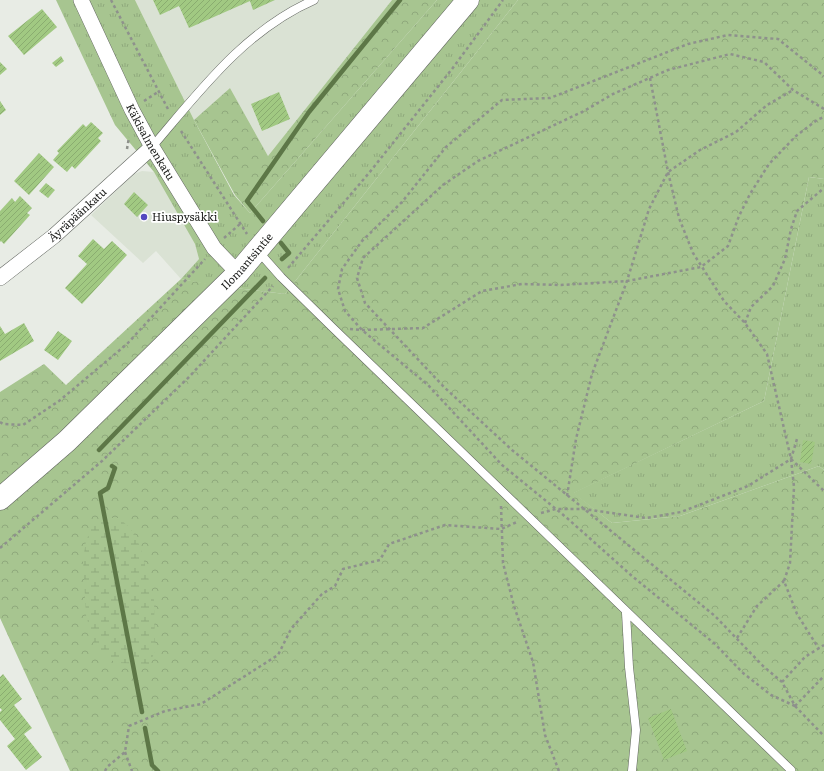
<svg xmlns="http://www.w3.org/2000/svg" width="824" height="771" font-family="Literata,serif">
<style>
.built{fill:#dae2d4}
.grass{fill:url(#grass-tufts)}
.forest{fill:url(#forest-crowns)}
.wetland{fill:url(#wetland-marsh)}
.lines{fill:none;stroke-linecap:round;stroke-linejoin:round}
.stream{stroke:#5d7747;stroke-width:4.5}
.building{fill:url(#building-hatch)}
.lane-casing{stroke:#626660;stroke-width:9}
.street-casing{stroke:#626660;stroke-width:16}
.secondary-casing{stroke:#626660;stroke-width:23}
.path{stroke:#8e918c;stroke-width:2.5;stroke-dasharray:3 3;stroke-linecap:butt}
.lane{stroke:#fff;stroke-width:8}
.street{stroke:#fff;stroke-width:15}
.secondary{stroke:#fff;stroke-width:22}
.poi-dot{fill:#5448c0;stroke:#fff;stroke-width:1.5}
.labels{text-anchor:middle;stroke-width:3.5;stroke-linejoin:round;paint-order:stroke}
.street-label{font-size:11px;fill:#1c1d1b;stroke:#fff}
.poi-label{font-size:11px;fill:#1c1d1b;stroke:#fff;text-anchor:start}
</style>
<defs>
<pattern id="grass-tufts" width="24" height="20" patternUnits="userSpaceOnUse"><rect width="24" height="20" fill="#a7c590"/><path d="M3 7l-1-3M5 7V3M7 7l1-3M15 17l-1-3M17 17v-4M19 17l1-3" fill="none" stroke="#8fa97c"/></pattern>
<pattern id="forest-crowns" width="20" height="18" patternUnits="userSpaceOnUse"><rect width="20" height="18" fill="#a7c590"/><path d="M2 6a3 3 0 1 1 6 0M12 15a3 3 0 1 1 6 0" fill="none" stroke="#8fa97c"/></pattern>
<pattern id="wetland-marsh" width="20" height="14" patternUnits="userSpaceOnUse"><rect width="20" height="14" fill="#a7c590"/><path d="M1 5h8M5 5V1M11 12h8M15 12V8" fill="none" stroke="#8fa97c"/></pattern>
<pattern id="building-hatch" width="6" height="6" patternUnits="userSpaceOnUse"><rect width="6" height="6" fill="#a1c982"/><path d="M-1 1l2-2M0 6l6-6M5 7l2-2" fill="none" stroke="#8aac70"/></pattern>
</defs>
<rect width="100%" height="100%" fill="#e8ece5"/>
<!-- built -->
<path class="built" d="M135,0H392L268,156L230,88L194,120Z
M142,171L154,172L162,180L195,244L199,259L181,279L156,251L143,263L91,215L134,174Z"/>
<!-- grass -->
<path class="grass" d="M56,0H135L194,120L234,195L250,213L437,0H463L221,287L181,279L199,259L195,244L154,172L115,125Z
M473,0H518L285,294L227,287Z
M809,177L824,179V470L819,466L680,516L612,523L573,493L764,401Z"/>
<!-- forest -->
<path class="forest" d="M392,0H437L250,213L235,195L194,120L230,88L268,156Z
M518,0H824V179L809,177L764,401L574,493L612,523L680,516L819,466L824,470V771H70L0,618V392L44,364L66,385L181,279L227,287L285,294Z"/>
<!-- wetland -->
<path class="wetland" d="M106,518H119L130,528L140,546L154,600L155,650L150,664L117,663L102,655L94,644L86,615L83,560L86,541L93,525Z"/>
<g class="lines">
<!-- stream -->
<path class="stream" d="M263,221L247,201L309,112L400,0
M281,243L289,253L282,259
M99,450L265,278
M112,466L115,468L108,488L100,493L142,712
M145,728L152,765L158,771"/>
</g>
<!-- building -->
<path class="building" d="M153,0H275L253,10L250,1L189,28L179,6L160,15Z
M42,9L57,27L24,55L8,36Z
M61,56L64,61L56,67L52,63Z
M0,62L7,69L0,75Z
M279,92L290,119L262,131L251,104Z
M0,101L6,110L0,115Z
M91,122L103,133L98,138L101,141L75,169L72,166L67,172L53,160L59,153L57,151L83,124L86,127Z
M39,153L54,167L29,195L14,181Z
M46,183L55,190L48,198L39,191Z
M134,192L148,205L137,217L124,204Z
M20,196L32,208L27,213L30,215L4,244L1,241L0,242V211L12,198L15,202Z
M93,239L104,249L112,241L127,255L82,304L65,288L87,264L78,256Z
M24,323L34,341L0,361V326L5,334Z
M58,331L72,341L58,360L44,350Z
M803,440L815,442L811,464L800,462Z
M3,674L22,699L14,705L32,728L24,734L42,757L26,770L7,746L15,739L0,720V712L2,710L0,708V677Z
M671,709L687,751L664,760L648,718Z"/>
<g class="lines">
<!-- lane casing -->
<g class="lane-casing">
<path id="lane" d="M152,147C199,92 245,30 314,0
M258,251L281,277L332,327L791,770
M626,613L629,667L636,730L632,771"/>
</g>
<!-- street casing -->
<g class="street-casing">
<g id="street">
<path id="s1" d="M81,0L132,110L152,147L214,248L238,273"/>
<path id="s2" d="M0,278L54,236L152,147"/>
</g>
</g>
<!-- secondary casing -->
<g class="secondary-casing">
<g id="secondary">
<path id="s3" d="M0,499L67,441L238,273L468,0"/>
</g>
</g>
<!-- path -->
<path class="path" d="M111,0L169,111
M650,78L668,172L679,218L693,253L724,301L745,323L767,354L791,459L794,487L790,563L784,581L797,614L819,649
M144,101L158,92
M824,109L793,90L764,62L730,54L668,70L613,94L584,111L478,161L443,185L363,258L357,278L365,303L444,387L512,450L715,616L763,666L782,682L795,706L824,736
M181,131L247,234
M127,149L129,137
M224,238L240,224
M288,268L369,173L452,69L503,0
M745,323L751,307L773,286L785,259L791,229L797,211L824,188
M350,329L362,330L423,328L482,291L522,284L561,285L627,281L701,267L728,246L739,216L750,194L769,164L796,136L817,120L824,117
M0,422L3,424L23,425L59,401L127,344L205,259
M791,459L824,491
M567,496L576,439L592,374L627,281L649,209L668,172L700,150L736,132L767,105L793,90
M501,506L503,563L514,606L533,662L545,735L559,771
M541,513L556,509H584L646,518L681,512L748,486L791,459L797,439
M0,548L102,461L189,377L273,286
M737,638L757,606L784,581
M782,682L805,657L824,645
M795,706L771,695L743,673L715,644L632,576L567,518L502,465L428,385L362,330L345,311L338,289L342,269L362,241L402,202L446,147L502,100L550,98L688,44L728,35L778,39L824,76
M795,706L824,676
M125,752L132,771
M105,771L107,767L125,752L129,726L165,711L201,704L278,655L291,629L322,594L335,586L343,569L380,560L389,544L445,525L501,529L517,522"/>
<!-- lane -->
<use href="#lane" class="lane"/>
<!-- street -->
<use href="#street" class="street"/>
<!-- secondary -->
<use href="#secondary" class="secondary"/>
</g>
<!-- markers -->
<circle class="poi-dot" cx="144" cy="217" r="4"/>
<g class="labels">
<!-- street labels -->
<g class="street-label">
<text dy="4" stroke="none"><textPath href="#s1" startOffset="158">Käkisalmenkatu</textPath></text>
<text dy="4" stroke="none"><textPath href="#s2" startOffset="100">Äyräpäänkatu</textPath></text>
<text dy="4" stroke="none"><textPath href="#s3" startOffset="343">Ilomantsintie</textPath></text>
</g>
<!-- poi labels -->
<g class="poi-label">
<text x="152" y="221">Hiuspysäkki</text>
</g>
</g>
</svg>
